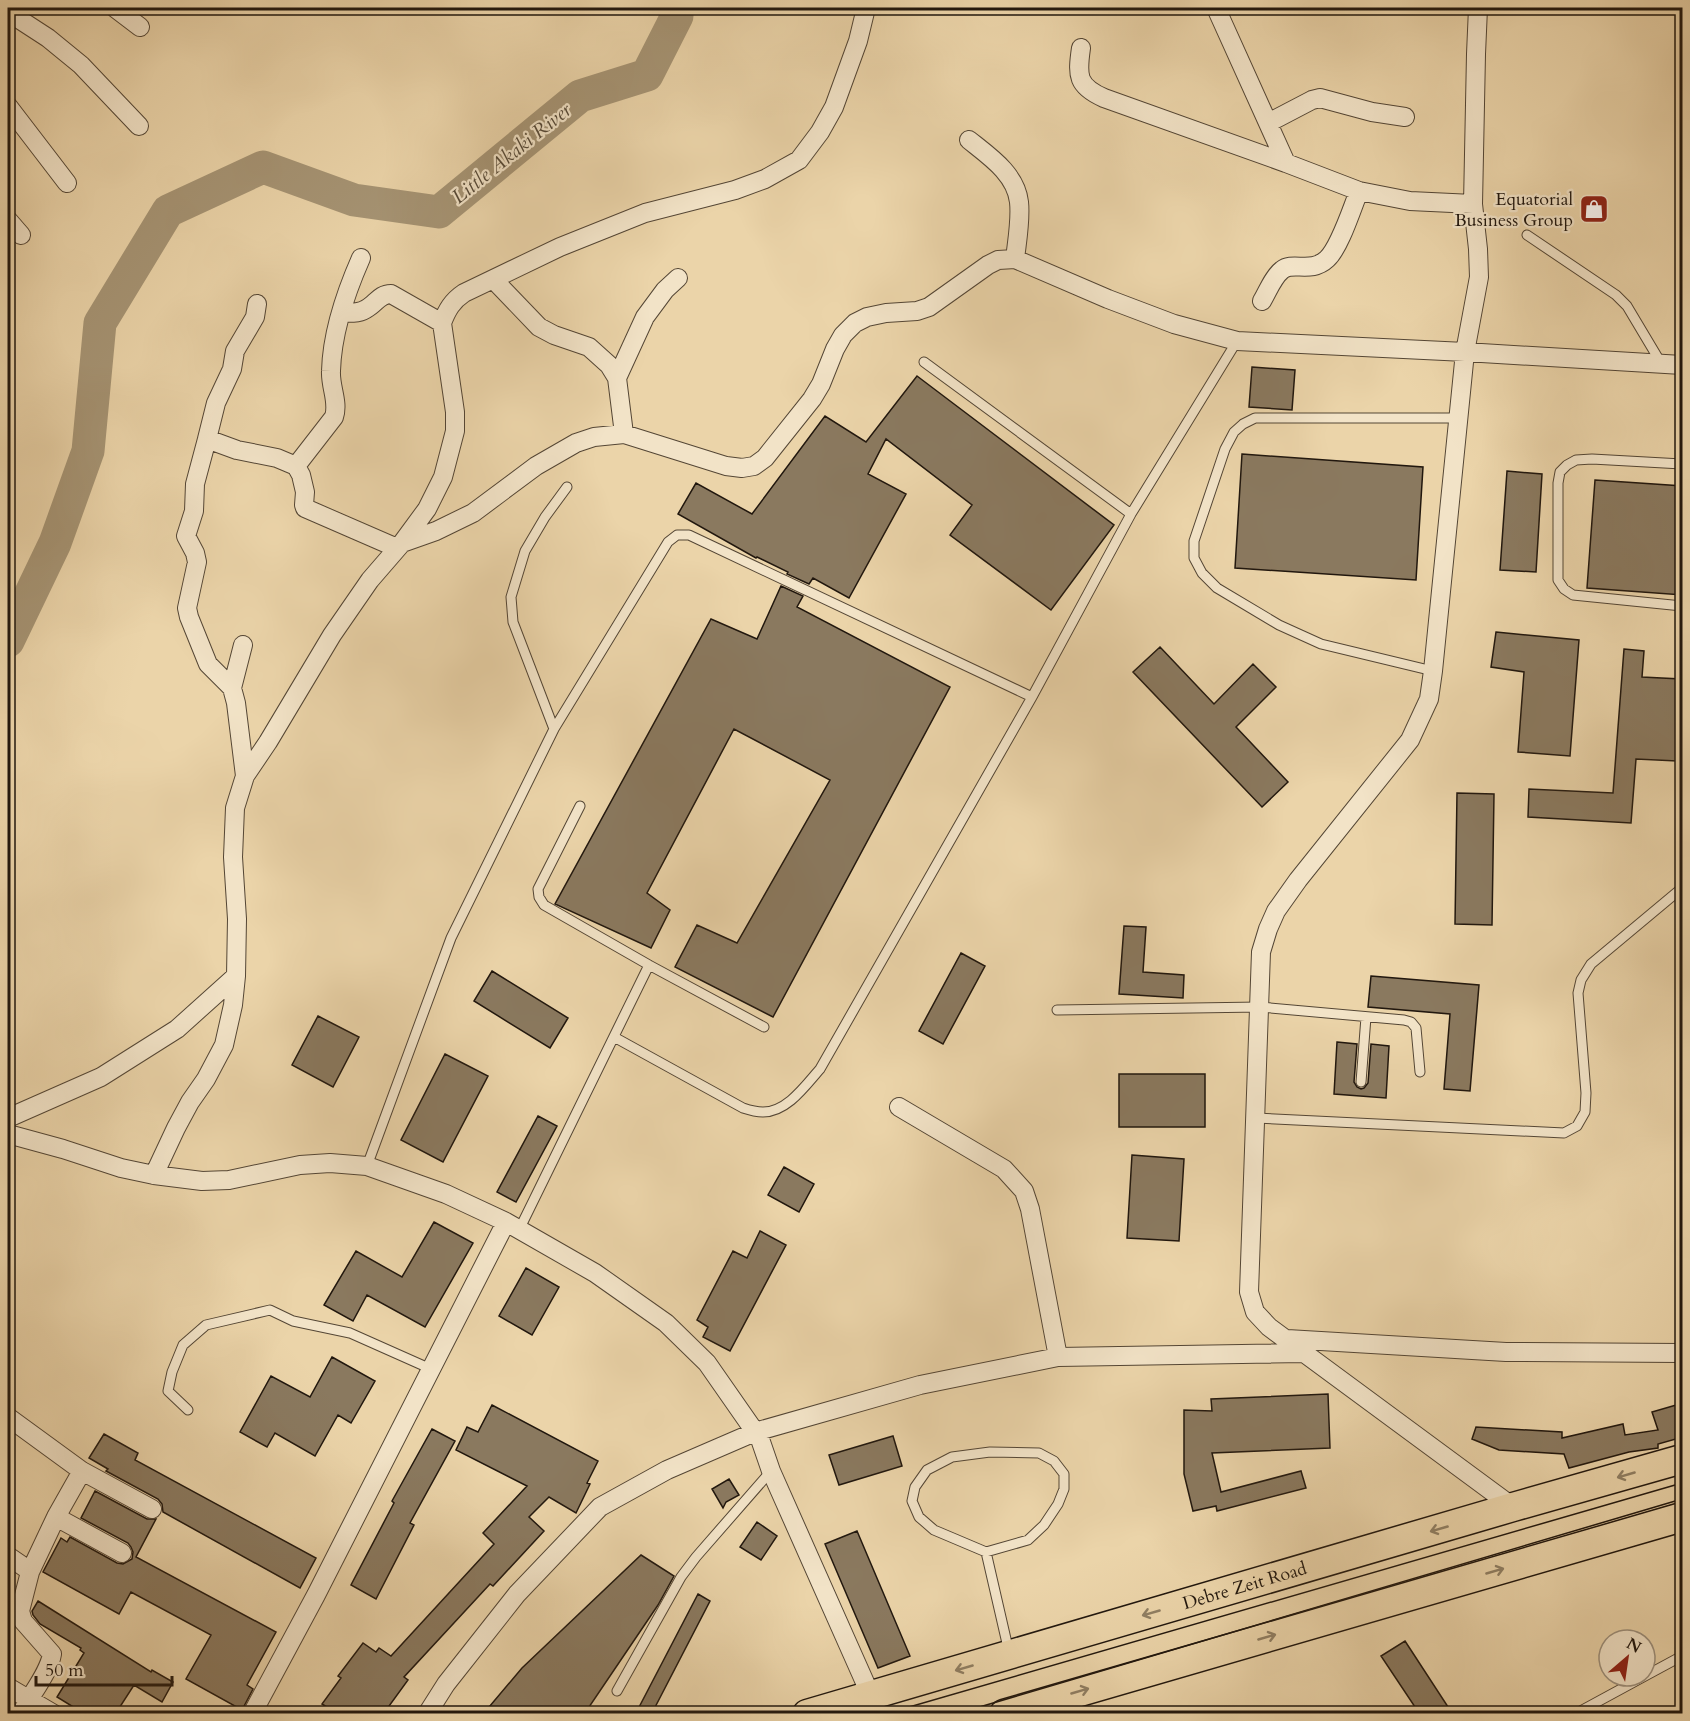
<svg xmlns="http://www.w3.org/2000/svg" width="1690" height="1721" font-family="Cardo,serif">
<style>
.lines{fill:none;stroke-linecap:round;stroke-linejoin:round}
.river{stroke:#a69474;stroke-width:33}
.building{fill:#8a795f;stroke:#21170e;stroke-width:1.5}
.lane-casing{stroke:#544635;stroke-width:11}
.street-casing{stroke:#544635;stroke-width:20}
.primary-casing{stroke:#21170e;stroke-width:31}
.lane{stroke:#f2e3c7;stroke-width:9}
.street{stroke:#f2e3c7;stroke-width:18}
.primary{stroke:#ebd4a9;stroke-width:28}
.tram{stroke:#21170e;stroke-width:1.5}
.oneway{stroke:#907f63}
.labels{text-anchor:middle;stroke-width:4.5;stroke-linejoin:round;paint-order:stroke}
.poi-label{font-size:18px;fill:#21170e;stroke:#f2e3c7;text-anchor:end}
.street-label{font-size:18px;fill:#21170e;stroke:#f2e3c7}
.water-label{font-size:20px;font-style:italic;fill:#564937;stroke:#f2e3c7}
</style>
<rect width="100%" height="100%" fill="#ebd4a9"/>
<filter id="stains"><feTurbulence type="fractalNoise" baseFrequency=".00333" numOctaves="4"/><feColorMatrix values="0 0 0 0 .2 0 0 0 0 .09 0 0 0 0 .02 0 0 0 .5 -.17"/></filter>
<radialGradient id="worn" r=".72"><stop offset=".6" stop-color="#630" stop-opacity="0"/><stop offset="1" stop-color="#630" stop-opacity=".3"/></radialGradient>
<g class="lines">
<!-- river -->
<path class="river" d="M8,641L55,543L88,451L100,323L168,211L263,167L354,200L439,212L580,96L647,75L677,16V8"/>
</g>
<!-- building -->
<path class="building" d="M1252,367L1295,370L1292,410L1249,407Z
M917,376L1114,525L1051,610L950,535L972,505L886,439L868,474L906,494L849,598L813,578L809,584L787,574L788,572L757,557L756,558L678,514L696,483L752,514L825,416L866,442Z
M1242,454L1423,467L1416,580L1235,568Z
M1507,471L1542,474L1536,572L1500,570Z
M1595,480L1683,486V595L1587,588Z
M781,586L803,596L797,607L950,687L773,1017L675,967L697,925L737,943L830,780L734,729L647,893L670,910L651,948L555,904L711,619L757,639Z
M1496,632L1579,640L1570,756L1518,752L1524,672L1491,667Z
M1160,647L1214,704L1253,664L1276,687L1236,727L1288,782L1262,807L1133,672Z
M1624,649L1644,651L1642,677L1681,679L1677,761L1636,759L1631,823L1528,817L1529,789L1613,793Z
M1457,793L1494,794L1492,925L1455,924Z
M1124,926L1146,927L1143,972L1184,975L1183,998L1119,994Z
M961,953L985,966L943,1044L919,1031Z
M492,971L568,1018L550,1048L474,1001Z
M1371,976L1479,985L1470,1091L1444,1089L1450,1014L1368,1007Z
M318,1016L359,1037L333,1087L292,1065Z
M1337,1042L1357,1044L1354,1082L1357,1087L1361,1089L1364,1088L1368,1083L1371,1044L1389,1046L1386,1098L1334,1094Z
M445,1054L488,1076L443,1162L401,1140Z
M1119,1074H1205V1127H1119Z
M538,1116L557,1126L516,1202L497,1192Z
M1132,1155L1184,1159L1179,1241L1127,1238Z
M784,1167L814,1184L799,1212L768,1195Z
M434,1222L473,1243L425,1327L367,1295L353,1321L324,1305L356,1251L402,1277Z
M760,1231L786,1245L730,1351L703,1337L708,1327L697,1320L733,1251L747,1258Z
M526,1268L559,1287L532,1335L499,1316Z
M332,1357L375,1381L351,1423L338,1415L315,1456L275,1433L267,1447L240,1432L271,1376L310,1397Z
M1328,1394L1330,1448L1212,1453L1221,1492L1301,1471L1306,1488L1217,1511L1216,1506L1193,1511L1184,1474V1410L1212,1411L1211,1399Z
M1683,1403V1437L1658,1444V1448L1629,1452L1569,1468L1564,1454L1499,1450L1472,1439L1476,1427L1562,1432V1438L1623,1424L1625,1435L1658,1430L1652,1412Z
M492,1405L598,1461L587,1483L590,1484L576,1513L549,1497L529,1517L544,1531L493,1586L490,1584L404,1677L408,1680L384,1713H336L322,1704L341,1678L338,1676L363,1643L376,1652L379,1648L391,1656L494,1544L483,1533L527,1486L456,1450L467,1427L478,1432Z
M432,1429L455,1441L410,1523L414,1525L376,1599L351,1585L394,1503L392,1501Z
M104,1434L138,1453L135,1460L316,1558L300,1588L163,1512L162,1504L158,1499L106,1471L108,1469L89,1458Z
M893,1436L902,1466L839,1485L829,1455Z
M729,1479L739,1495L726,1502L723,1508L712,1489Z
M95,1491L147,1519H156L136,1557L276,1632L247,1685L253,1689L242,1710L186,1679L211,1635L131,1592L119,1614L43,1572L61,1538L67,1542L70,1537L117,1563L123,1564L132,1559L133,1552L131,1547L128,1543L81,1518Z
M757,1522L777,1536L761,1560L740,1547Z
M857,1531L910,1656L878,1668L825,1544Z
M641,1555L674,1576L658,1605L585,1713H484L522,1668Z
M698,1594L710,1601L652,1713H636Z
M38,1601L151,1672L152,1670L173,1682L162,1702L134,1685L116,1713H83L57,1697L84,1653L80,1650L81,1648L40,1624L33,1615L32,1611Z
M1405,1641L1452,1713H1419L1381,1656Z"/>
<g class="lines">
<!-- lane casing -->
<g class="lane-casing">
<path id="lane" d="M1527,235L1616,295L1627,306L1661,363
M924,362L1131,514
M1682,464L1592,459L1576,460L1567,465L1560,472L1558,483V580L1564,589L1573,595L1682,606
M1433,671L1321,644L1279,625L1217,588L1202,573L1194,558V541L1225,449L1234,432L1243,424L1255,418H1458
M554,729L513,622L511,597L525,551L545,517L567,487
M580,806L538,889L539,897L544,905L649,965L764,1027
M1057,1010L1260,1007L1404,1020L1411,1022L1416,1028L1420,1072
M614,1037L743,1108C749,1110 757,1112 763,1112C787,1112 805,1086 820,1069L1032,697L1131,514L1237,341
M1361,1082L1366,1017
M1256,1118L1564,1133L1577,1126L1585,1112L1586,1093L1578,993L1581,980L1591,964L1682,888
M367,1166L451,938L554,729L668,542L677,535H689L1032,697
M519,1230L649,965
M188,1410L168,1391L172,1372L183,1345L206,1325L270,1310L293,1321L350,1333L431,1369
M990,1452L1039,1453L1054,1461L1064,1474V1489L1058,1504L1044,1525L1028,1540L986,1552L934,1530L919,1517L912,1501L915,1487L927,1470L952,1457Z
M986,1552L1009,1652
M1645,1676L1682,1656
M617,1691L681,1577L696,1557L771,1471
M1575,1714L1645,1676"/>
</g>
<!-- street casing -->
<g class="street-casing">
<path id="street" d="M115,8L140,27
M1216,8L1286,163
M1478,8L1476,54L1473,204L1478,249L1479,277L1465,352L1433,671L1429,699L1410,740L1298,880L1276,911L1268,929L1261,952L1249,1292L1255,1312L1269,1327L1513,1507
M8,12L48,38L81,65L139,126
M1081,48C1077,76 1077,86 1104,98L1286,163L1359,191L1410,201L1473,204
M8,106L67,183
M1268,123L1312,100L1320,98L1372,112L1405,117
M969,140C989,156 1016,174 1019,202C1021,220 1017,241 1015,259
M8,220L21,235
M493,279L539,327L554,335L589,347L609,365L617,378L624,434
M1262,301C1268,291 1273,277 1282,270C1293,261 1311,274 1327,259C1340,247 1352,208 1359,191
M257,304L255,317L235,351L232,369L216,403L207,439L237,450L277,458L296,466L301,475L305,492L304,505L305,508L397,548
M341,312C349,313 358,314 366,309C376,304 379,294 391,294L442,323
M617,378L645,317L665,290L678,278
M207,439L195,484L194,511L186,536L195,553L197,562L187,608L189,617L208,664L232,688
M296,466L334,417C339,402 330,387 331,371C332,333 346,292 361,258
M402,543L436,531L473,513L536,466L576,443L594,437L624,434L726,466L742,468L754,466L765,458L812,399L821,384L835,349L843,335L855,323L867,317L886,313L917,311L929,307L988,265L998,260L1015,259L1108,299L1174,324L1237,341L1465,352L1682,365
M243,645L232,688L236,703L245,776
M899,1107L1004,1169L1024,1191L1030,1209L1058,1357
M8,1118L101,1077L177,1029L236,976
M8,1134L63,1149L121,1168L154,1175L202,1181L229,1180L300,1165L330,1163L367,1166L446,1194L506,1222L595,1273L666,1323L707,1363L760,1439L771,1471L871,1696
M154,1175L176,1128L190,1102L206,1079L224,1045L233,1005L236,976L237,919L233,857L235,808L245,776L268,742L332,635L370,580L402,543L427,509L443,477L455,431V412L442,323C447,310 452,301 464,293L560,247L645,213L735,190L765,179L799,160L820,132L834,107L858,41L866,8
M1287,1339L1506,1352L1682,1353
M8,1417L82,1471L152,1509
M56,1517L122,1553
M8,1556L27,1569L30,1572L20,1611L23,1621L52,1654C49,1673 30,1695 21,1714
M30,1572L56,1517L82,1471
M8,1687L54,1714
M252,1714L316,1595L506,1222
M427,1714L446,1684L517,1594L600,1507L667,1470L755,1432L920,1385L1058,1357L1306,1353"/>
</g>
<!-- primary casing -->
<g class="primary-casing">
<g id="primary">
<path id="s1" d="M807,1714L1513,1507L1682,1459"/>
<path d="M1004,1714L1682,1517"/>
</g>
</g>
<!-- lane -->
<use href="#lane" class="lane"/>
<!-- street -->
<use href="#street" class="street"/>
<!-- primary -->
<use href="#primary" class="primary"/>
<!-- tram -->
<path class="tram" d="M885,1714L1682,1483
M956,1714L1682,1499"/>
</g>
<!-- one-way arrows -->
<defs><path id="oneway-shaft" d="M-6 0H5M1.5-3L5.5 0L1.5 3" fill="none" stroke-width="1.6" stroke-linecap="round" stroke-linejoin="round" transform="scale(1.5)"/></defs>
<g class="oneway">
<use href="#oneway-shaft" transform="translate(1626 1475) rotate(164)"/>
<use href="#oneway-shaft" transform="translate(1439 1529) rotate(164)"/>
<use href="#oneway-shaft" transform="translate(1495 1571) rotate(-16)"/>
<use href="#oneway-shaft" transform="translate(1151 1613) rotate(164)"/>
<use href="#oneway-shaft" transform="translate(1267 1637) rotate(-16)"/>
<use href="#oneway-shaft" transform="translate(964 1668) rotate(164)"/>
<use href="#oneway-shaft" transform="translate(1080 1691) rotate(-16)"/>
</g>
<!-- icons -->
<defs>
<g id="shop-square" transform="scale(1.5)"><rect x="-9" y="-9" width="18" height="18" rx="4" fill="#8f2418" stroke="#f2e3c7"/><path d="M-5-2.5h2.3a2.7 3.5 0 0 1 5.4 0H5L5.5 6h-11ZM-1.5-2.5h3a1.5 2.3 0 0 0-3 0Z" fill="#fff"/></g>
</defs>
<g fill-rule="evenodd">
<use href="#shop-square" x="1594" y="209"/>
</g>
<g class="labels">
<!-- poi labels -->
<g class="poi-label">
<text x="1573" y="205">Equatorial<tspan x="1573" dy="21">Business Group</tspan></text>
</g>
<!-- street labels -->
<g class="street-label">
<text dy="6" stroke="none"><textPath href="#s1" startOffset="456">Debre Zeit Road</textPath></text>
</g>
<!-- water labels -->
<g class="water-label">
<text transform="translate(511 153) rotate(-39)" y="7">Little Akaki River</text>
</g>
</g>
<!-- margin -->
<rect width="1690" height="1721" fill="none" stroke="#ebd4a9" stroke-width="30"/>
<rect x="9" y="9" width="1672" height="1703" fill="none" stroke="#21170e" stroke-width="3"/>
<rect x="15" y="15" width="1660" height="1691" fill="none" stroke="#21170e" stroke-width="1.5"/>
<!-- north arrow -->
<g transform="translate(1627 1658) rotate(29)"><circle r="28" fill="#f2e3c7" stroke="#9e917d" stroke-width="1.5"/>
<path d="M0-4.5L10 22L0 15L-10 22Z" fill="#8f2418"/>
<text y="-9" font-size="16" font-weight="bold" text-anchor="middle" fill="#21170e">N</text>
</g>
<!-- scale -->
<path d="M36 1676v9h136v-9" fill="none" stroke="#21170e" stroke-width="3"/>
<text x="45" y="1676" font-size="18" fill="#21170e" stroke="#f2e3c7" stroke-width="4.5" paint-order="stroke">50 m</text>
<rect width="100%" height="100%" filter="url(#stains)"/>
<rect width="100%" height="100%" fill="url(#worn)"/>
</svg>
